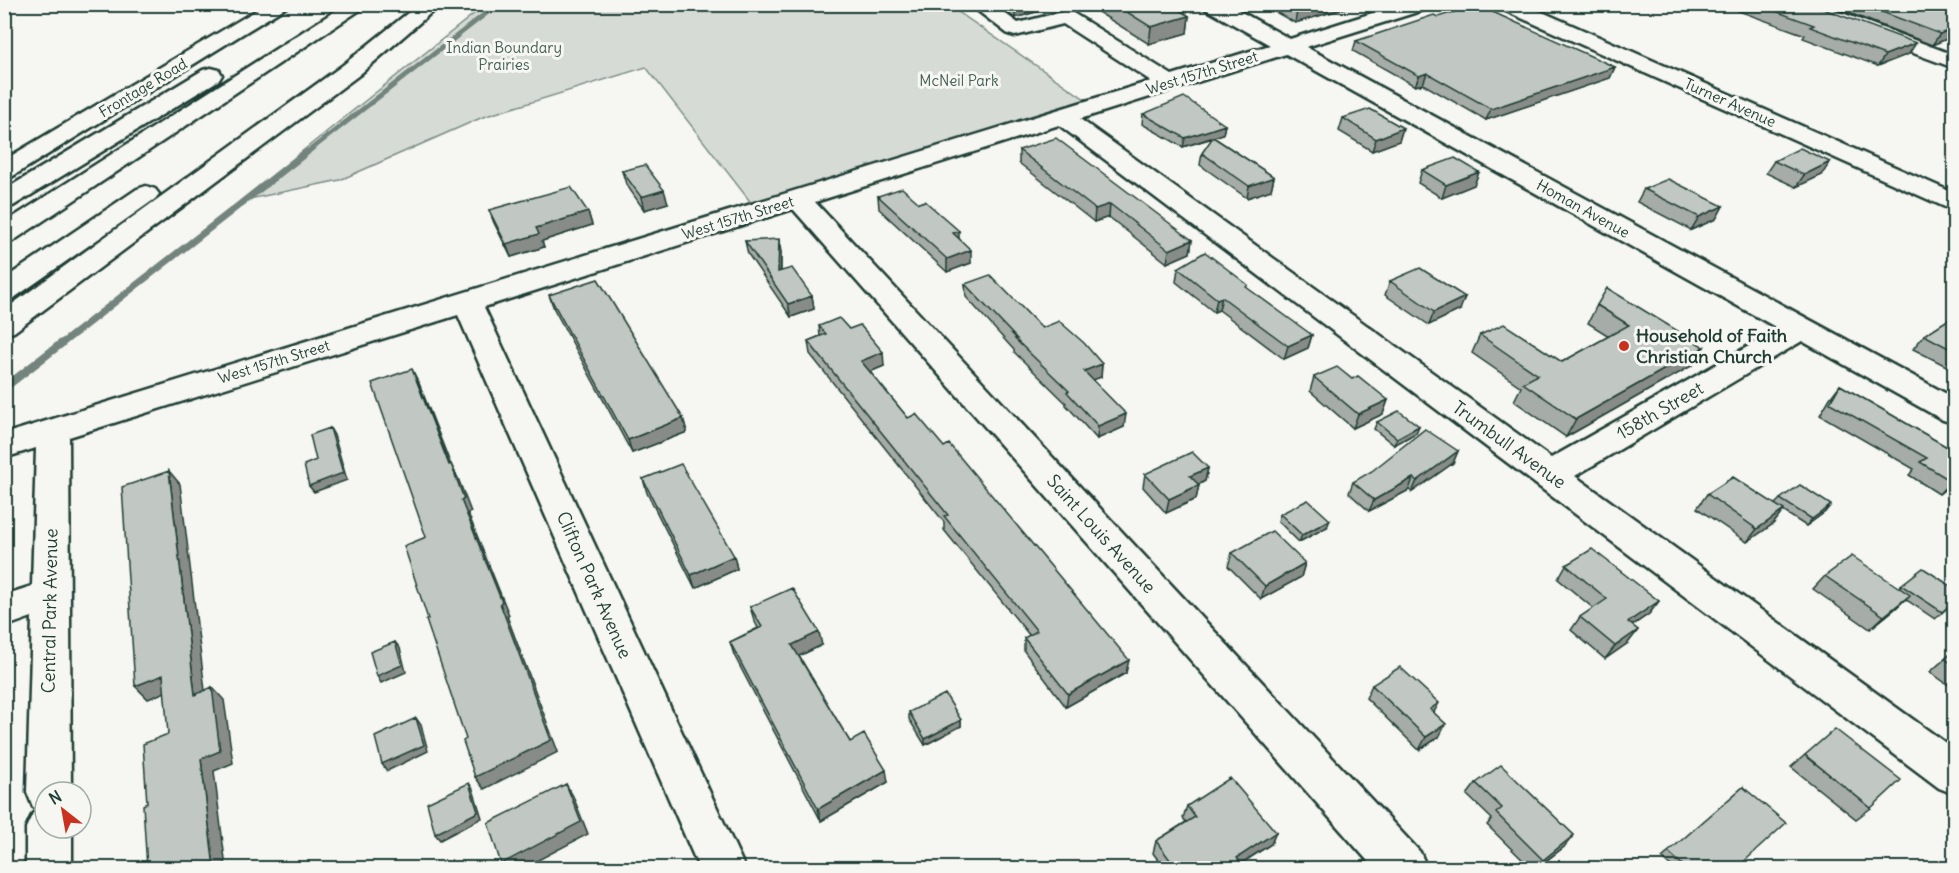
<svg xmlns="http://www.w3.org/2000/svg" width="1959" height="873" font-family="Delius,sans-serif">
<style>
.green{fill:#d6dbd6;stroke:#7a8c85;stroke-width:1.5}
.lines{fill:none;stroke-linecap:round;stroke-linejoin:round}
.stream-far2{stroke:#72847d;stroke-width:5}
.stream-far1{stroke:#72847d;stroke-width:7}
.stream{stroke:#72847d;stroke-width:8}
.minor-casing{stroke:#1f3d34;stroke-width:5}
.highway-casing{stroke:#1f3d34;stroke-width:5}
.minor{fill:#f6f6f2;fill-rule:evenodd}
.highway{fill:#f6f6f2;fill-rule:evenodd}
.wall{fill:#a6aca8;stroke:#1f3d34;stroke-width:1.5}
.shaded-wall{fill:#878c88;stroke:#1f3d34;stroke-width:1.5}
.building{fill:#c1c8c3;stroke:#1f3d34;stroke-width:1.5}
.poi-dot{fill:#c8321e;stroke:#f6f6f2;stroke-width:2}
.labels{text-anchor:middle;stroke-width:6;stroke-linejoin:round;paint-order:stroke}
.far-park-label{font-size:15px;fill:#445d54;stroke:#f6f6f2}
.far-street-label{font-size:15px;fill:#1f3d34;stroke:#f6f6f2}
.poi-label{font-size:18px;font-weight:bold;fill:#1f3d34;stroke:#f6f6f2;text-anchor:start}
.street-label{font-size:18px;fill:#1f3d34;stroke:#f6f6f2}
</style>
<rect width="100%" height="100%" fill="#f6f6f2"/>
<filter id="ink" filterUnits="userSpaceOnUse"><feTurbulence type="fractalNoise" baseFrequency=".0167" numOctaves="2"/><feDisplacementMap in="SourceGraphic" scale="12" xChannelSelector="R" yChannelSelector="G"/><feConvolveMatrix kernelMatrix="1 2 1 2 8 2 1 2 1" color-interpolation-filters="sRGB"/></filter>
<g filter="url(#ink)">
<!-- green -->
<path class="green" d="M485,5H948L1095,106L752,204L646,67L483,117L340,180L240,201Z"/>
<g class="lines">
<!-- stream-far2 -->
<path class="stream-far2" d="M305,154L498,4"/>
<!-- stream-far1 -->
<path class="stream-far1" d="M61,344L307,152"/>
<!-- stream -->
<path class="stream" d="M4,388L62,343"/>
<!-- minor casing -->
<g class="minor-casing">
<path id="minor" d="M267,4H291L13,176L4,178V160Z
M969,4H992L1018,23L1066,11L1073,13L1172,75L1270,45L1204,8L1202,4H1227L1290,39L1401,4H1432L1430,8L1306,47L1954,398V423L1943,420L1802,341L1575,476L1954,749V794L1939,788L1059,125L815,202L1420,852L1427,868H1374L793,209L484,307L745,868H699L458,315L69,437L71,792H45V828H72V868H26V828L33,813L41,810L33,807L27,792L32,617L4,627V595L32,586L36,448L4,458V434L1151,81L1063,24L1015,36L1008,34ZM1286,54L1779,329L1551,458L1080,119Z
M1497,4H1524L1954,193V210L1945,207L1499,8Z
M1789,4H1818L1954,55V68L1791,8Z"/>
</g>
<!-- highway casing -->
<g class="highway-casing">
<path id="highway" d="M346,4H369L13,241L4,243V223Z
M419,4H441L359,75L14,332L4,334V310L343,65Z
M211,68L219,70L222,75L219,80L13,206L4,209V190L203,70Z
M146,186L155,189L159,194L155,199L14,298L4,301V279L137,189Z"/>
</g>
<!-- minor -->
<use href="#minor" class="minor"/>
<!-- highway -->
<use href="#highway" class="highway"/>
</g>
<!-- wall -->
<path class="wall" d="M995,4H1064L1015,18Z
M1085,4H1170L1189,16L1187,33L1149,44Z
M1261,4H1359L1295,23Z
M1725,4H1810L1909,54L1878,66L1803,38L1805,35L1725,6Z
M1826,4H1954V36L1932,45Z
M1438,17L1615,67L1610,78L1486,120L1423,84L1415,86L1353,51L1356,41Z
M1143,114L1225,125L1223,134L1213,137L1274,177L1271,190L1247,198L1200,165L1202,153L1213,138L1183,147L1142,124Z
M1343,118L1403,128L1399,141L1372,151L1339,131Z
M1019,150L1192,240L1190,253L1167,263L1109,217L1094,222L1019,163Z
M1774,161L1822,175L1796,187L1766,173Z
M1422,170L1479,172L1474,185L1442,198L1418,183Z
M622,171L668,203L644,210L626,184Z
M1644,189L1723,206L1716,219L1691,230L1637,202Z
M878,196L959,238L971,263L947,272L879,209Z
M489,210L588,212L592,225L542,241L544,247L511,257L494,223Z
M745,241L781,252V272L812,296L814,309L791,317L748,254Z
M1178,268L1312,335L1308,348L1284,359L1219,310L1214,312L1176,282Z
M1390,281L1460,310L1429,325L1385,295Z
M965,284L1042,328L1102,364L1101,377L1092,380L1124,427L1097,439L1066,405V403L1014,352V350L966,297Z
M549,295L683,418L687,432L632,453L554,309Z
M1597,305L1693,365L1566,437L1514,401L1521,387L1472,353L1480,335L1562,362L1609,336L1588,323Z
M1954,316V370L1913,349L1924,335Z
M819,326L849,329L884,366L870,372L908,418L1126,673L1066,707L1024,651V638L1030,636L944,530V522L810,354L808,341L820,336Z
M1314,377L1352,379L1388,400L1383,414L1353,428L1310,391Z
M1840,385L1954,451V482L1939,494L1909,475L1914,469L1820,415L1830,398Z
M1377,422L1416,433L1394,445L1374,429Z
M1458,451L1453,463L1412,492L1409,490L1369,511L1349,493L1353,482Z
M1208,468L1205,481L1198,485H1199L1196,499L1166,513L1143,487L1145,474Z
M643,479L734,556L737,569L695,588L647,493Z
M1707,494L1775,504L1780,499L1825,512L1806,526L1783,511L1773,524L1747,542L1697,508Z
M1280,514L1327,527L1299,542L1278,521Z
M1232,553L1305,563L1301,577L1261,599L1228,566Z
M1566,565L1659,601L1649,614L1632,626L1638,630L1628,643L1605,659L1571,630L1580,617L1593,608L1558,579Z
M1825,576L1899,588L1901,585L1954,588V602L1935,619L1905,599L1896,608L1870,629L1813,589Z
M750,607L822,645L799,656L850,742L888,782L821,821L734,655L730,642L758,628L754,620Z
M1954,651V689L1930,672Z
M1372,685L1434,712L1439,737L1419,750L1366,698Z
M909,712L961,720V726L925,745L909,719Z
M1805,755L1871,808L1856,819L1791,767Z
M1476,783L1564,847L1537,868H1531L1487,825L1492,819L1467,795Z
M1743,787L1737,868H1673L1662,858Z
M1187,806L1276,832L1271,844L1241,864L1245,868H1164L1153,853L1156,841L1186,822L1183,818Z"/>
<!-- shaded-wall -->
<path class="shaded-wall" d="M1015,4H1064L1015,18Z
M1321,4H1359L1295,23L1297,11Z
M1189,16L1187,33L1149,44L1151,27Z
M1954,26V36L1932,45L1940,34Z
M1916,43L1909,54L1878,66L1885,55Z
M1615,67L1610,78L1486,120L1491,109Z
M1427,73L1423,84L1415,86L1419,76Z
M1225,125L1223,134L1183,147L1185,138Z
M1403,128L1399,141L1372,151L1376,139Z
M1830,162L1822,175L1796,187L1804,175Z
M1479,172L1474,185L1442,198L1446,185Z
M1274,177L1271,190L1247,198L1249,186Z
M664,190L668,203L644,210L641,197Z
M1110,204L1109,217L1094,222L1095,209Z
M1723,206L1716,219L1691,230L1699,217Z
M588,212L592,225L542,241L544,247L511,257L506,244L536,228Z
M959,231V245L953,233Z
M779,239L781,252L780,286L778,272Z
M1192,240L1190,253L1167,263L1169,250Z
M971,250V263L947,272V259Z
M812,296L814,309L791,317L788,304Z
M1222,297L1219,310L1214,312L1217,299Z
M1465,297L1460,310L1429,325L1434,312Z
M1312,335L1308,348L1284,359L1288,346Z
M1704,347L1693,365L1566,437L1576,419Z
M883,352L884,366L862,375L861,361Z
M1102,364L1101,377L1082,384L1084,371Z
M412,369L419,383L456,478L449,465Z
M1388,400L1383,414L1353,428L1358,414Z
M1126,414L1124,427L1097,439L1098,426Z
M683,418L687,432L632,453L628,440Z
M1419,426L1416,433L1394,445L1397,438Z
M330,428L334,435L347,480L314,492L309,486Z
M1458,451L1453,463L1412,492L1417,481Z
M451,464L458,478L471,512L468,513L509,615L507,616L558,752L484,789L475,777L461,500Z
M1208,468L1205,481L1187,490L1190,476Z
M169,471L180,484L207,707L195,695Z
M1413,478L1409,490L1369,511L1374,500Z
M1954,478V482L1939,494L1951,481Z
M1199,485L1196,499L1166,513L1169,499Z
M1831,505L1825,512L1806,526L1812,519Z
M1784,510L1773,524L1747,542L1757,529Z
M1330,520L1327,527L1299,542L1302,535Z
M734,556L737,569L695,588L691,575Z
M1305,563L1301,577L1261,599L1265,586Z
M1910,595L1896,608L1870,629L1884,616Z
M1659,601L1649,614L1618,635L1628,622Z
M1638,630L1628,643L1605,659L1615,646Z
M819,632L822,645L795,658L792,645Z
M395,642L400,648L406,672L381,683L377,676Z
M1129,660L1126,673L1066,707L1068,694Z
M163,675L175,688L148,699L135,686Z
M212,687L224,700L233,763L214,771L226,868H214L201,759Z
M1439,703L1432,716L1430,709Z
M416,718L421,725L428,751L387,771L382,764Z
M961,720V726L925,745V739Z
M1446,724L1439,737L1419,750L1426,737Z
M886,770L888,782L821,821L818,809Z
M469,783L473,789L482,818L440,840L435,834Z
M566,784L573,796L588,834L523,868H504L501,864Z
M1276,832L1271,844L1234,868L1237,858Z
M1574,835L1564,847L1536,868L1543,860Z"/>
<!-- building -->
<path class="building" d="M1114,4H1170L1189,16L1151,27Z
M1284,4H1321L1297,11Z
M1756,4H1810L1916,43L1885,55L1810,27L1814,25Z
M1861,4H1954V28L1940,34Z
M1477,5L1615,67L1491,109L1427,73L1419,76L1356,41L1434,15L1438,17Z
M1184,97L1225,125L1185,138L1143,114Z
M1370,109L1403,128L1376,139L1343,118Z
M1213,137L1274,177L1249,186L1202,153Z
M1056,138L1192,240L1169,250L1110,204L1095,209L1019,150Z
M1800,148L1830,162L1804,175L1774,161Z
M1455,158L1479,172L1446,185L1422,170Z
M645,165L664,190L641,197L622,171Z
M1668,179L1723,206L1699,217L1644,189Z
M571,187L588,212L536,228L539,234L506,244L489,210Z
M902,188L919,203L925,201L959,231L953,233L971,250L947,259L878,196Z
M779,239L778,272L792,268L812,296L788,304L745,241Z
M1205,252L1248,285L1246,287L1312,335L1288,346L1222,297L1217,299L1178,268Z
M1420,268L1465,297L1434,312L1390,281Z
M990,275L1042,328L1059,321L1084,343L1102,364L1084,371L1126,414L1098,426L1067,392L1069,391L1015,339H1017L965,284Z
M598,279L683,418L628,440L549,295Z
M1607,288L1704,347L1576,419L1523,383L1538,375L1480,335L1504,324L1562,362L1629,325L1597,305Z
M1954,316V351L1924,335Z
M839,318L849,329L860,325L883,352L861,361L908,418L916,414L944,447L949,444L1129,660L1068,694L1024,638L1037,631L944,516L948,515L808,341L826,334L819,326Z
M1337,367L1352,379L1358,376L1388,400L1358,414L1314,377Z
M412,369L449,465L451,464L464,499L461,500L502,602L500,603L551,740L475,777L463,741L466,739L426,620L428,619L404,546L426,537L372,383Z
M1840,385L1954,451V478L1951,481L1920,462L1927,458L1830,403Z
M1399,411L1419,426L1397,438L1377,422Z
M330,428L343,473L309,486L304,465L316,460L310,435Z
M1425,429L1458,451L1417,481L1413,478L1374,500L1353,482L1372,471Z
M1192,452L1208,468L1190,476L1199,485L1169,499L1145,474Z
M681,464L734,556L691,575L643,479Z
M169,471L195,695L212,687L220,751L201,759L214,868H147L143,805L147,803L143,744L168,734L163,675L135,686L122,487Z
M1733,477L1784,510L1757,529L1707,494Z
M1800,485L1831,505L1812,519L1780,499Z
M1308,500L1330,520L1302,535L1280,514Z
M1272,531L1305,563L1265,586L1232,553Z
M1592,549L1659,601L1628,622L1638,630L1615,646L1580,617L1607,599L1566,565Z
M1852,556L1910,595L1884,616L1825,576Z
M1923,568L1954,588V601L1942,612L1901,585Z
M792,588L819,632L792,645L850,742L864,734L886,770L818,809L730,642L762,627L750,607Z
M395,642L402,665L377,676L370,652Z
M1954,651V665L1945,659Z
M1400,667L1439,703L1430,709L1446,724L1426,737L1372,685Z
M945,694L961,720L925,739L909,712Z
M416,718L424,745L382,764L375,737Z
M1835,729L1901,780L1871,808L1805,755Z
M1501,765L1574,835L1543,860L1496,813L1502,808L1476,783Z
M1230,778L1276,832L1237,858L1245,868H1176L1156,841L1195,817L1187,806Z
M469,783L478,812L435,834L427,803Z
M566,784L581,822L501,864L488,823Z
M1743,787L1786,823L1737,868H1686L1668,852Z
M596,864L597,868H588Z"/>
</g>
<!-- markers -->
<circle class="poi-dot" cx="1624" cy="346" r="6"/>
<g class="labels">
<!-- far-park labels -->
<g class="far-park-label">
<text x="504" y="53">Indian Boundary<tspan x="504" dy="17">Prairies</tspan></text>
<text x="959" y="86">McNeil Park</text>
</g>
<!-- far-street labels -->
<g class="far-street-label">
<text transform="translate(1202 73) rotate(-17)" y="5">West 157th Street</text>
<text transform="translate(143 88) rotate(-31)" y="5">Frontage Road</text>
<text transform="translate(1730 103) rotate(24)" y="5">Turner Avenue</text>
<text transform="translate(1583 209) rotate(29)" y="5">Homan Avenue</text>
<text transform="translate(738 218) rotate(-17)" y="5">West 157th Street</text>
<text transform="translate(274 362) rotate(-17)" y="5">West 157th Street</text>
</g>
<!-- poi labels -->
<g class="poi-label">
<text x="1636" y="342">Household of Faith<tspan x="1636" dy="21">Christian Church</tspan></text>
</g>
<!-- street labels -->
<g class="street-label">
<text transform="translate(1660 411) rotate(-30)" y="6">158th Street</text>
<text transform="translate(1509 445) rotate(36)" y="6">Trumbull Avenue</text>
<text transform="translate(1101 534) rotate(48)" y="6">Saint Louis Avenue</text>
<text transform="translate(594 585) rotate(66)" y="6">Clifton Park Avenue</text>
<text transform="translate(50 611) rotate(-89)" y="6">Central Park Avenue</text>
</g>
</g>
<!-- margin -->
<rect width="1959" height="873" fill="none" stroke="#f6f6f2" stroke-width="24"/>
<rect x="12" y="12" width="1935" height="849" fill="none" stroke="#1f3d34" stroke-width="2" filter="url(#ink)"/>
<!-- north arrow -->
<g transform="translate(63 810) rotate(329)"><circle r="28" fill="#f6f6f2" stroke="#a0aca6" stroke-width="1.5"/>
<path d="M0-4.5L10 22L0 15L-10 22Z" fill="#c8321e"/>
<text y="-9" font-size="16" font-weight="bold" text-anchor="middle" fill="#1f3d34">N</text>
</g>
</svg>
